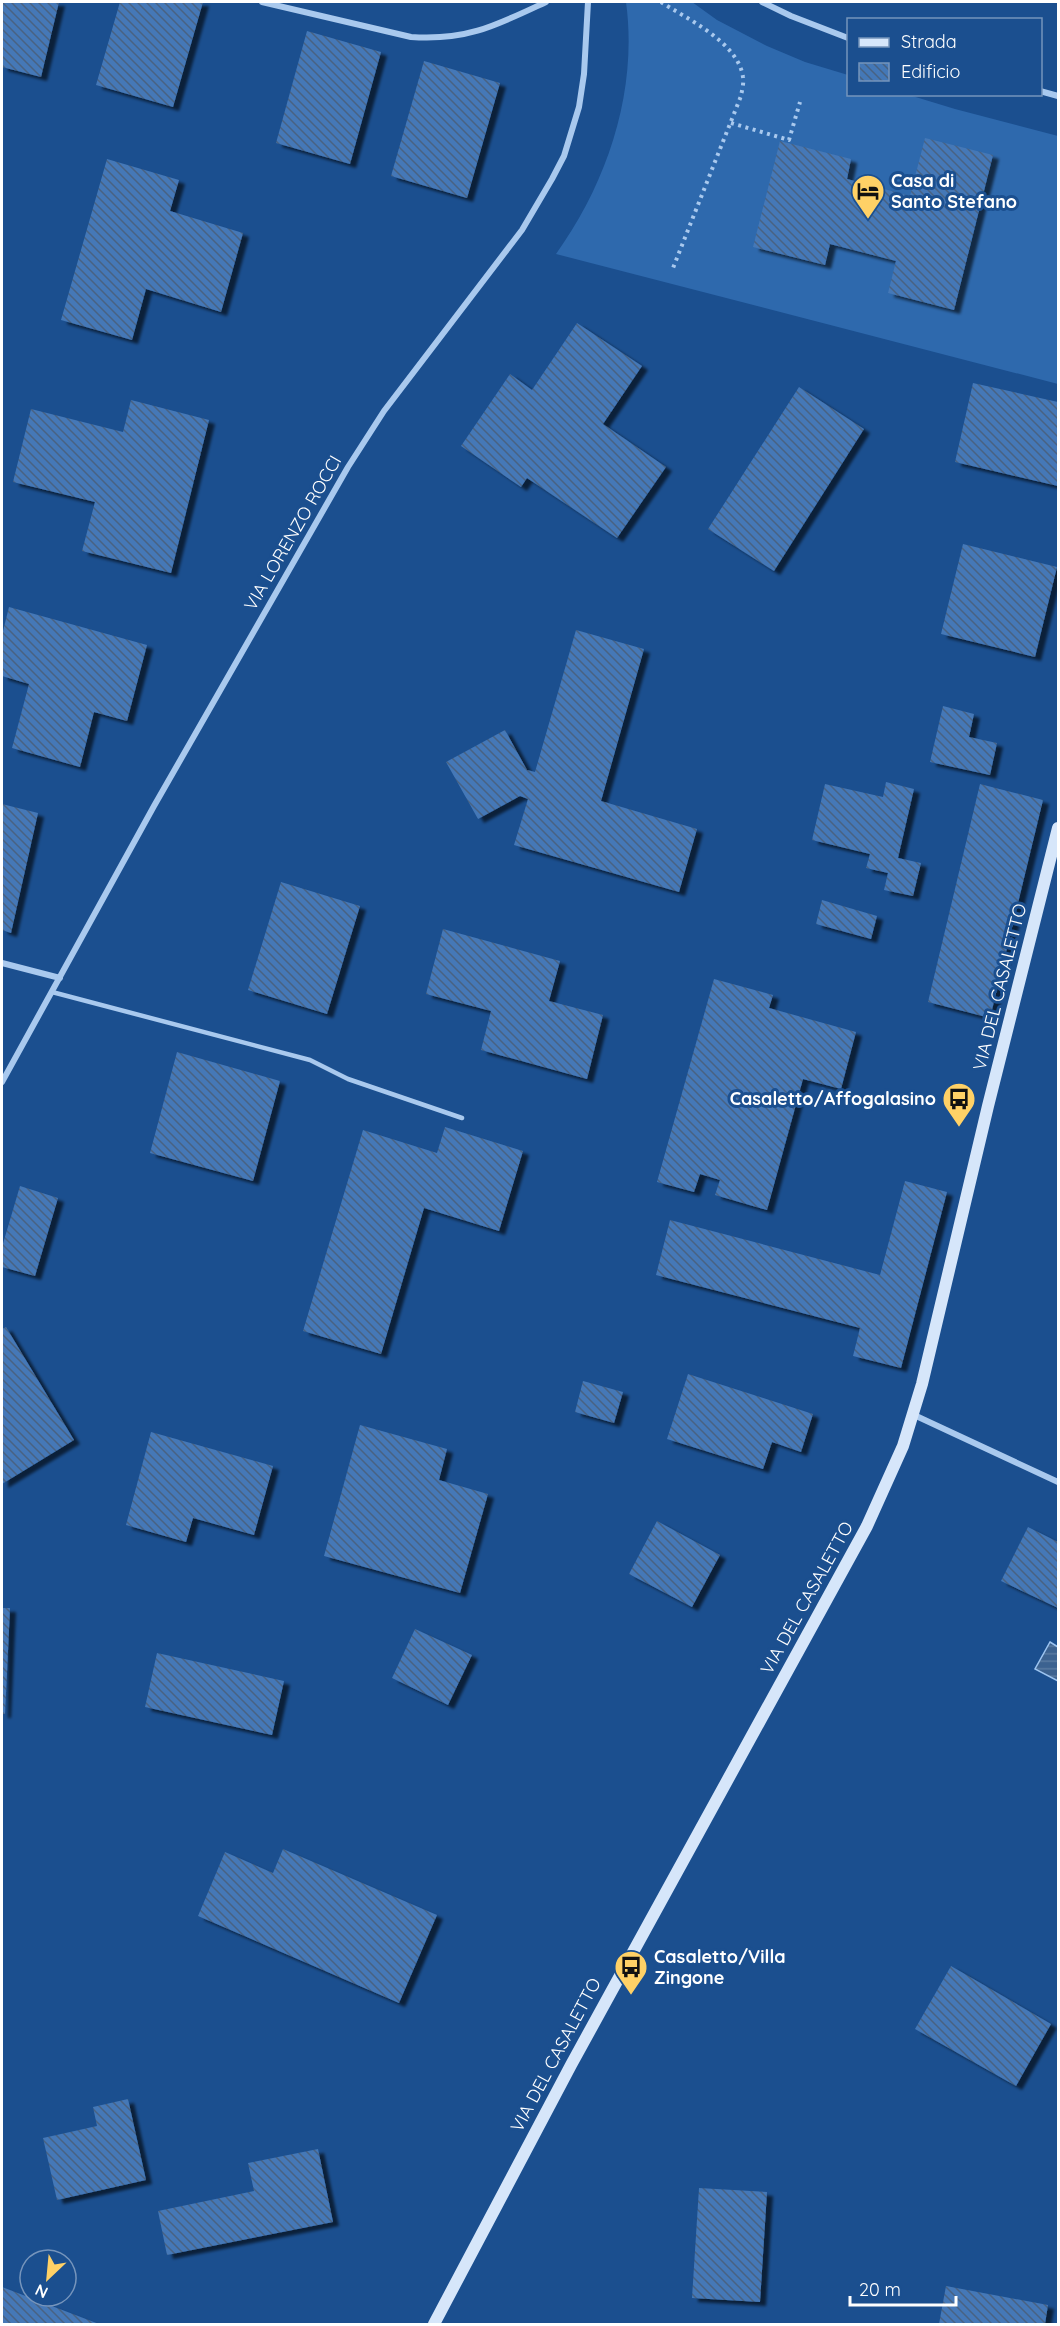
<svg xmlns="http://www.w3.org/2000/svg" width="1060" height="2326" font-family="Quicksand,sans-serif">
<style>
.garden{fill:#2e69ad}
.water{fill:url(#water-rules);stroke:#9cc4f0;stroke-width:1.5}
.building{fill:url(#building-back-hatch);filter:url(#shadow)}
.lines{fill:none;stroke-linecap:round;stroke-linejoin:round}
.path{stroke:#a9c9ee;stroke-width:4;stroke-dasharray:3 4.5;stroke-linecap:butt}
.lane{stroke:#a9c9ee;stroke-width:4.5}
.street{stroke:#a9c9ee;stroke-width:6}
.secondary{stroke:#d6e6fa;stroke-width:12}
.labels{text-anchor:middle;stroke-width:6;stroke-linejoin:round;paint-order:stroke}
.poi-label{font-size:18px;font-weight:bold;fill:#fff;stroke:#1b4f8f;text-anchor:start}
.street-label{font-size:18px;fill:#fff;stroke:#1b4f8f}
</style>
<defs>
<pattern id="water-rules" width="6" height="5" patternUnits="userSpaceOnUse" patternTransform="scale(1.5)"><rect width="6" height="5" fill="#3c6290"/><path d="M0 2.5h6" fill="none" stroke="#597aa1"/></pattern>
<pattern id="building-back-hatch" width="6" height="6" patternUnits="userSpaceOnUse" patternTransform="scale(1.5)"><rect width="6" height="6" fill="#4478b7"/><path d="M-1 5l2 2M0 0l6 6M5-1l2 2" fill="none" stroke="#486282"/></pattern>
<filter id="shadow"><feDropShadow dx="6" dy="4" stdDeviation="1.5" flood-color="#0009"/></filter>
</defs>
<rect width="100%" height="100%" fill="#1b4f8f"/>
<!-- garden -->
<path class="garden" d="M626,2H692L717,20L767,46L805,62L848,75V94L909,95L955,109L1058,136V384L556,254C608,182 638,90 626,2Z"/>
<!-- water -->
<path class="water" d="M1050,1642L1058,1647V1681L1035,1669Z"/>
<!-- building -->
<path class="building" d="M2,2H59L41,77L2,67Z
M120,2H203L173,107L96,85Z
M307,31L381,52L350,164L276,143Z
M424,61L500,83L467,198L391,176Z
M925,138L993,155L954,310L888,293L896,261L830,244L825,265L753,247L780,141L851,159L847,179L910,196Z
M107,159L179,180L170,211L243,233L221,312L146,289L132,340L61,320Z
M577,323L642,366L603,424L666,467L617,538L527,478L521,487L461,446L510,374L532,390Z
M973,383L1058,402V486L955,462Z
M799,387L864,429L774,571L708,529Z
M131,400L209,420L171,573L82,551L95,502L13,482L31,409L123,432Z
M963,544L1057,567L1035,657L941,634Z
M9,607L147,645L127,721L94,712L80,767L12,748L29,684L2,676V635Z
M576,630L644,649L601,801L697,829L679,892L514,845L528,799L520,796L478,819L446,762L505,730L527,770L535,772Z
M943,706L974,714L969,737L997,743L990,775L930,762Z
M886,782L914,789L898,858L921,863L913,896L884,890L888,873L866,868L870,854L812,840L825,784L883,797Z
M980,784L1043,800L990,1018L928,1002Z
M2,804L38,813L11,933L2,930Z
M281,882L360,906L327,1014L248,990Z
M822,900L877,916L871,939L816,924Z
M443,929L560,961L549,1001L603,1015L587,1079L481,1050L491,1011L426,994Z
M714,979L773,995L769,1008L856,1032L841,1089L803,1079L767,1210L715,1195L720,1180L700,1174L694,1192L657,1182Z
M177,1052L280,1081L253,1181L150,1153Z
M445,1127L523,1151L499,1231L424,1208L381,1354L303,1331L363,1130L437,1153Z
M905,1181L947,1192L901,1368L853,1356L860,1328L656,1275L670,1220L880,1275Z
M20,1186L58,1198L35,1276L2,1267V1247Z
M6,1327L74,1440L2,1484V1329Z
M688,1374L813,1414L801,1452L772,1442L763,1469L667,1439Z
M583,1381L623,1392L614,1423L575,1412Z
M360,1425L447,1449L439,1480L488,1494L460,1593L324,1556Z
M151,1432L273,1466L254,1535L193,1518L186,1542L126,1525Z
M657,1521L720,1555L692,1607L629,1574Z
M1028,1527L1058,1542V1608L1001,1581Z
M2,1608H10L5,1714H2Z
M415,1629L472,1655L448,1705L392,1678Z
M157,1653L284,1681L272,1735L145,1707Z
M283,1849L437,1915L399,2003L198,1916L225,1852L273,1873Z
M951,1966L1051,2024L1016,2086L915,2029Z
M128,2099L146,2180L57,2200L43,2138L97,2126L93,2107Z
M318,2149L333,2222L167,2255L158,2211L254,2191L248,2163Z
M699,2188L767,2192L760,2302L692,2298Z
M946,2286L1048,2305L1045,2324H939Z
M2,2287L99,2324H2Z"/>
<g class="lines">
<!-- path -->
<path class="path" d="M661,2C687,19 738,42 743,77C744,83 742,90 741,96L673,268
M731,123L789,140L800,102"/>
<!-- lane -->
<path class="lane" d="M52,992L310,1060L348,1079L462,1118"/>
<!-- street -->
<path class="street" d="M262,2L411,37C467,41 497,25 546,2
M762,2L791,16L848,38
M1040,91L1058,96
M2,963L60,978
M2,1082L154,806L348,467L384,411L522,230L552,179L564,156L579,107L584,74L588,2
M914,1415L1058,1482"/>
<!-- secondary -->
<path class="secondary" d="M434,2324L571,2065L867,1526L903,1446L922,1384L988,1106L1058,828"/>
</g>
<!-- icons -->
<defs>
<g id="hotel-pin" transform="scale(1.725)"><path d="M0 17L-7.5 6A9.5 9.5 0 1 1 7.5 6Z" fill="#ffd166" stroke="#1b4f8f"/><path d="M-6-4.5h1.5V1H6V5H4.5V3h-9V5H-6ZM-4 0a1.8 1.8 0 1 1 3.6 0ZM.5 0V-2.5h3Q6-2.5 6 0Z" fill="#111"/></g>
<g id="bus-pin" transform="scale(1.725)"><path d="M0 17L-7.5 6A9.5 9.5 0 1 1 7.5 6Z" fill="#ffd166" stroke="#1b4f8f"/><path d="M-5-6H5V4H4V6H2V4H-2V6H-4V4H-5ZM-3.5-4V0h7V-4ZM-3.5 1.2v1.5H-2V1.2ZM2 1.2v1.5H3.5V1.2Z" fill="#111"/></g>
</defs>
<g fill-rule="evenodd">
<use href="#hotel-pin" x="868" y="191"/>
<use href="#bus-pin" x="959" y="1099"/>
<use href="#bus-pin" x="631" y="1967"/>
</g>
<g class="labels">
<!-- poi labels -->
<g class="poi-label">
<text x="891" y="187">Casa di<tspan x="891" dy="21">Santo Stefano</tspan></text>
<text x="936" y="1105" text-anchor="end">Casaletto/Affogalasino</text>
<text x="654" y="1963">Casaletto/Villa<tspan x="654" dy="21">Zingone</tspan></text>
</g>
<!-- street labels -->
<g class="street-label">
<text transform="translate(293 533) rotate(-60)" y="6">VIA LORENZO ROCCI</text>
<text transform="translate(1000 987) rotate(-76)" y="6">VIA DEL CASALETTO</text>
<text transform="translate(807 1598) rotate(-61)" y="6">VIA DEL CASALETTO</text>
<text transform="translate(556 2055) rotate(-62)" y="6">VIA DEL CASALETTO</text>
</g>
</g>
<!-- border -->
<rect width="1060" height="2326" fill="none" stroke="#ffffff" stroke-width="6"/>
<!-- legend -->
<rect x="847" y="18" width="195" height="78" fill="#1b4f8f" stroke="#7695bc" stroke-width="1.5"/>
<rect x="859" y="38" width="30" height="9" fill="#d6e6fa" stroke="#7695bc" stroke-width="1.5"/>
<text x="901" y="48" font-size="18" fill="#ffffff">Strada</text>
<rect x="859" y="63" width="30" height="18" fill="url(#building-back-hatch)" stroke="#7695bc" stroke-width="1.5"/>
<text x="901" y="78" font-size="18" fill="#ffffff">Edificio</text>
<!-- north arrow -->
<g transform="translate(48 2278) rotate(206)"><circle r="28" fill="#1b4f8f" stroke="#7695bc" stroke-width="1.5"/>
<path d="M0-4.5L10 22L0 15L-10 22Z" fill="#ffd166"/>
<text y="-9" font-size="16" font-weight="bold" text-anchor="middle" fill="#ffffff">N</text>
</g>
<!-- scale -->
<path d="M850 2296v9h106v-9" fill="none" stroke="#ffffff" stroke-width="3"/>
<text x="859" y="2296" font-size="18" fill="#ffffff" stroke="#1b4f8f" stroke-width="4.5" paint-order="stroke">20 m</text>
</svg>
